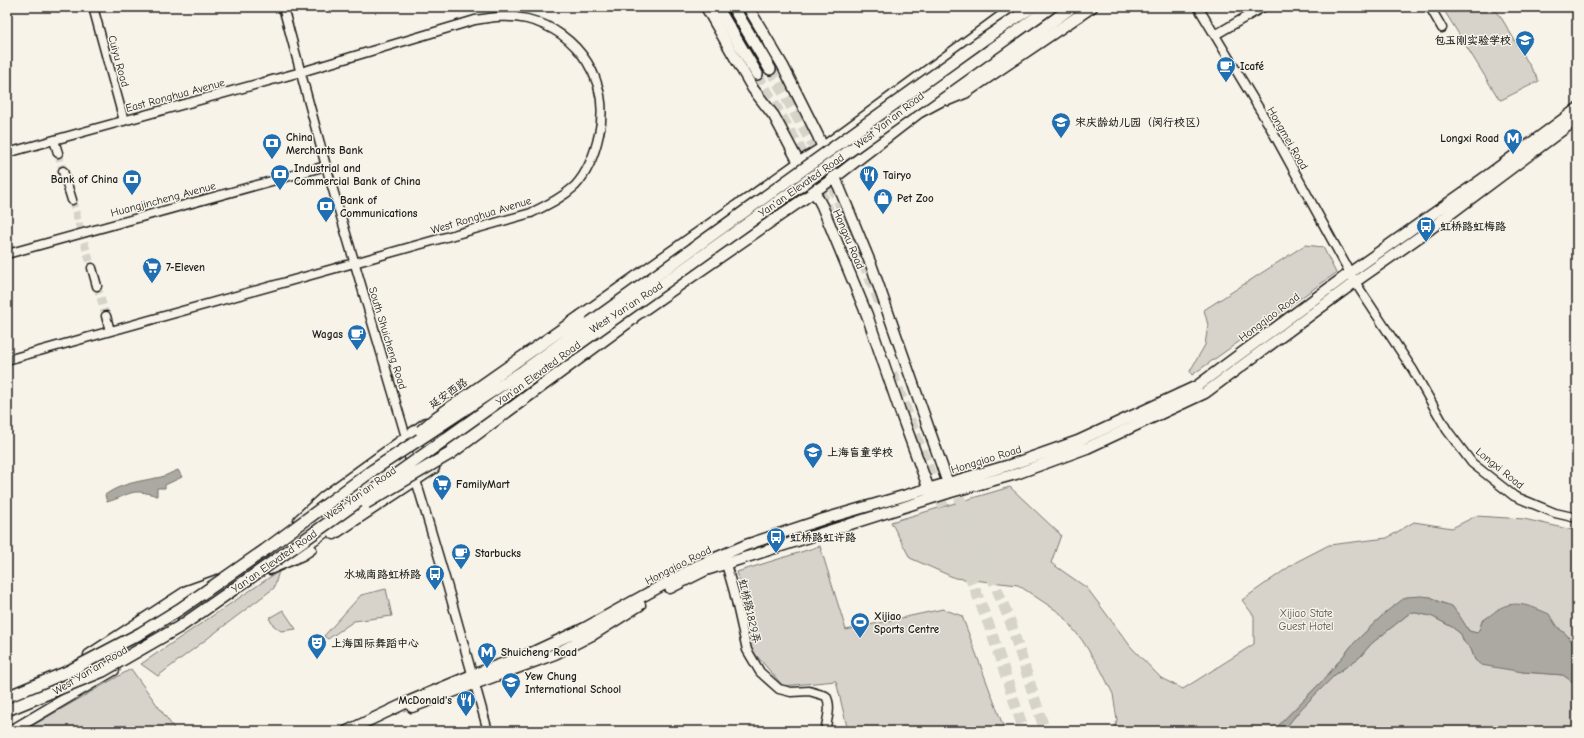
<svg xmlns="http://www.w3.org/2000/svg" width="1584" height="738" font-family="'Comic Neue','LXGW WenKai TC',sans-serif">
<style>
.green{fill:#d7d3cb;stroke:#7a7874}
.water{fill:#aca9a2;stroke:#72716c}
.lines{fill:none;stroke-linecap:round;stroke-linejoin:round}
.minor-tunnel{stroke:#d6d3c9;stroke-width:8;stroke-dasharray:8 4;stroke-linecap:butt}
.highway-tunnel{stroke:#d6d3c9;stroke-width:11;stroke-dasharray:11 5.5;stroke-linecap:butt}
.minor-casing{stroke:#1c1c1c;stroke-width:11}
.major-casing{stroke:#1c1c1c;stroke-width:13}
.highway-casing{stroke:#1c1c1c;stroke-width:14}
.minor{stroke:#f7f3e8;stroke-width:8}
.major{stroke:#f7f3e8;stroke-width:10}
.highway{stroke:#f7f3e8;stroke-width:11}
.highway-bridge-casing{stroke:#1c1c1c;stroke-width:14;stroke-linecap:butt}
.highway-bridge{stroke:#f7f3e8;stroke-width:11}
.labels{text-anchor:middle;stroke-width:3;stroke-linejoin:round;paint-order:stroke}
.poi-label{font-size:11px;font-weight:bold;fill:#1c1c1c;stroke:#f7f3e8;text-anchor:start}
.street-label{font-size:11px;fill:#1c1c1c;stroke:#f7f3e8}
.park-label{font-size:11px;fill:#545351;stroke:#f7f3e8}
</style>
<rect width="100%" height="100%" fill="#f7f3e8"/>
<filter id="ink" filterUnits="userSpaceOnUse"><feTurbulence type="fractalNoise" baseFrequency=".025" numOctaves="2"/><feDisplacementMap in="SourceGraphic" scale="8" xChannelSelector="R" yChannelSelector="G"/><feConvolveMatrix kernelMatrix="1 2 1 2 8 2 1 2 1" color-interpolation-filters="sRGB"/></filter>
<g filter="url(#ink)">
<!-- green -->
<path class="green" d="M1442,7H1492L1502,19L1539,81L1501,100L1499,99Z
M1305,245L1323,247L1336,273L1192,375L1190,371L1205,345L1208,325L1204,310Z
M1010,487L1061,535L1051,563L1087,588L1131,647L1161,678L1183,689L1254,644V616L1242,600L1296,562L1329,545L1387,538L1414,522L1452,528L1476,516L1524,519L1577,531V649C1570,638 1559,630 1553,619L1498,609L1492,615L1482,621L1480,628L1477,633L1469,631L1452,606L1439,602L1431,597L1387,611L1353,644L1326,677L1273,731H1113L1117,720L1113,694L1101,670L1082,640L1060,613L1018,585L955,578L910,558L891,522Z
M820,546L846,630L943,609L962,616L1005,731H848L836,681L783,686L749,647L747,607L737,572Z
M279,571L274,588L158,676L141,664Z
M386,589L392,616L354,621L328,639L324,636L361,595Z
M283,610L296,629L281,631L273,625L269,618Z
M1411,612L1431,616L1452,627L1461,634L1464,642L1471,649L1475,660L1523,672L1563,675L1577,685V731H1283L1301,709L1336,674L1360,657L1371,644Z
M131,669L176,731H23Z"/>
<!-- water -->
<path class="water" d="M178,470L182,477L165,485V488H157V496C130,487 131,495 107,502L105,495C121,483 142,481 161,477C166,476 172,472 178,470Z
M1421,596L1431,597L1439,602L1452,606L1461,618L1469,631L1477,633L1480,628L1482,621C1487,618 1492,614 1497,610C1514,598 1533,607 1549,614L1557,627L1566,634L1577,649V685L1563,675L1523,672L1481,665L1475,660L1471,649L1464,642L1461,634L1452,627L1431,616L1411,612L1371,644L1360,657L1336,674L1301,709L1283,731H1273L1326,677L1353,644L1387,611L1406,597Z"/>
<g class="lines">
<!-- minor-tunnel -->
<path class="minor-tunnel" d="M58,153L63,171
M72,200L80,228
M84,242L92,268
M97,286L106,316"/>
<!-- highway-tunnel -->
<path class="highway-tunnel" d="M770,69L823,163L880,303
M757,74L814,173L830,215
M892,373L990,628L1024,731
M953,482L1010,621L1045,731"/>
<!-- minor casing -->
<g class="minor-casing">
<path id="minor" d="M93,7L124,121
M283,7L326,166L406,437L407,450L410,460L448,588L488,731
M1198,7L1269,125L1355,282L1413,370L1447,430L1472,463L1514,496L1555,513L1577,518
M1430,7L1442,28
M1215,35L1263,7
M54,140L58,153
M7,153L301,72L475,20C493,17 509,15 527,19C579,32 611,82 599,134C595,153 588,172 575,186C562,198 547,205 531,213L354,263L7,360
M63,171L72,200
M7,254L326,166
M92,268L97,286
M106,316L110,331
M726,564L734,592L747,650L760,672L779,689L791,692L809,691L826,696C832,706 827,720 825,731"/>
</g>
<!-- major casing -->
<g class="major-casing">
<path id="major" d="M706,7L753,89L774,116L822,206L867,315L900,411L931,495
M748,7L783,66L818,136L872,267L950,489
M948,100L965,93L1092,7
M734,209L800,162L822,148L1014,7
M625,323L834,178L921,111L936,97L1034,28
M424,464L504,407
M299,520L324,497L426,423
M334,534L434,468
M300,549L373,499
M270,569L302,555L311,549
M670,588L706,570L951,492L1016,474L1087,448L1205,393L1355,282L1422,235L1577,119
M89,655L187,591L218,580
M45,691L78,672
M7,705L33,690
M412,707L555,654L594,634L640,605
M11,731L114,670
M347,731L410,701L472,675L529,654L585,628L699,565L746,545L824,519L1010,465L1078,441L1197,386L1351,272L1488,175L1577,109"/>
</g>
<!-- highway casing -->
<g class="highway-casing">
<path id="highway" d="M717,7L757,74
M733,7L770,69
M921,111L951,95L1072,7
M581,316L740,204
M451,453L632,319"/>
</g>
<!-- minor -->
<use href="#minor" class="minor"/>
<!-- major -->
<use href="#major" class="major"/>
<!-- highway -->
<use href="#highway" class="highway"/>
<!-- highway-bridge casing -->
<g class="highway-bridge-casing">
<path id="highway-bridge" d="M421,431L437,417L581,316
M366,503L451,453
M7,697L67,672L141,633L180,609L265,550L373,470L523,371L983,40L1032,7
M7,710L103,671L181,626L307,538L1051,7"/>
</g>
<!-- highway-bridge -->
<use href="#highway-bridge" class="highway-bridge"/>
</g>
</g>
<!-- icons -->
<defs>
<g id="school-pin" transform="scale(1)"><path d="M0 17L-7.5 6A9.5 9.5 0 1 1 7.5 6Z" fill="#1f6fb2" stroke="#f7f3e8"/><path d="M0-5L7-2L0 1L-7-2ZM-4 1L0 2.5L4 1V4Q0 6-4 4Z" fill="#fff"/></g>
<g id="cafe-pin" transform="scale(1)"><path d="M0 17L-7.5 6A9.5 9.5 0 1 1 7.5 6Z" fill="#1f6fb2" stroke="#f7f3e8"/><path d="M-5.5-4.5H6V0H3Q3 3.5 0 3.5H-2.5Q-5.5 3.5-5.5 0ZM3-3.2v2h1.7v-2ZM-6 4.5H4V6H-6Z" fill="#fff"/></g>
<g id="metro-pin" transform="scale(1)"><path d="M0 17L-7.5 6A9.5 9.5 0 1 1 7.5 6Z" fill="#1f6fb2" stroke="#f7f3e8"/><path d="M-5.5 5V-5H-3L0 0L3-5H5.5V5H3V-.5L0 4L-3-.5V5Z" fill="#fff"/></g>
<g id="bank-pin" transform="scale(1)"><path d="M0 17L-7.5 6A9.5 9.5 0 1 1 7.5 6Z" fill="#1f6fb2" stroke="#f7f3e8"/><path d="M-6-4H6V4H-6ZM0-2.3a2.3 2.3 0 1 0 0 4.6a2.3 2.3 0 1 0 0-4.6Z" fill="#fff"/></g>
<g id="restaurant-pin" transform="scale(1)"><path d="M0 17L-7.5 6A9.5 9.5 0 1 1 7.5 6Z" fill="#1f6fb2" stroke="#f7f3e8"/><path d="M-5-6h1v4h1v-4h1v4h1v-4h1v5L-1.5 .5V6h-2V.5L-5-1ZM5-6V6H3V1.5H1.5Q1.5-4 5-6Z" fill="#fff"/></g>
<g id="shop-pin" transform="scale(1)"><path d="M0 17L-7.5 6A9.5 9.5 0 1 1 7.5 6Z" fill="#1f6fb2" stroke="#f7f3e8"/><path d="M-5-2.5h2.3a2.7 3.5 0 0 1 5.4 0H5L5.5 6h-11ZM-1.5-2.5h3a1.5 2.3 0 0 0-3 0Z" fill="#fff"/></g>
<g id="bus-pin" transform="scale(1)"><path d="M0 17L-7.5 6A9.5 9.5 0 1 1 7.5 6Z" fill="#1f6fb2" stroke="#f7f3e8"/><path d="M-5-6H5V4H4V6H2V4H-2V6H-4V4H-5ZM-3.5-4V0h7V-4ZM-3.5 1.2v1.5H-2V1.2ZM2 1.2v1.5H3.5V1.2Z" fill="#fff"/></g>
<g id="supermarket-pin" transform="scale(1)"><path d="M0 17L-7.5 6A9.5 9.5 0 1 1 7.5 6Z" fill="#1f6fb2" stroke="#f7f3e8"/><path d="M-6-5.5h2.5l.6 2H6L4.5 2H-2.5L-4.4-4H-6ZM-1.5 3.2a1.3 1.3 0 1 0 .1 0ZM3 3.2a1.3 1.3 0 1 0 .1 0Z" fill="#fff"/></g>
<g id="stadium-pin" transform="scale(1)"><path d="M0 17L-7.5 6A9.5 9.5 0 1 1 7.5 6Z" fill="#1f6fb2" stroke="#f7f3e8"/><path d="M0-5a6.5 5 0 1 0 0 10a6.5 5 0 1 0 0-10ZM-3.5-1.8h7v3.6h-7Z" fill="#fff"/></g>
<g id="theatre-pin" transform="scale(1)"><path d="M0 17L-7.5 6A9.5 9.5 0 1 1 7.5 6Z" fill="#1f6fb2" stroke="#f7f3e8"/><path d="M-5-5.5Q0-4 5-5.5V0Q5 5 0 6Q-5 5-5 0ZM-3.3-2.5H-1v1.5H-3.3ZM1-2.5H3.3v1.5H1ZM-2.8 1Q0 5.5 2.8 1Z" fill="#fff"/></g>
</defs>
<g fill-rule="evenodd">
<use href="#school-pin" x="1525" y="40"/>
<use href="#cafe-pin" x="1226" y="66"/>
<use href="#school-pin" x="1061" y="122"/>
<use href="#metro-pin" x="1513" y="138"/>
<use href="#bank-pin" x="272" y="143"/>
<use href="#bank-pin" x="280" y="174"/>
<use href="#restaurant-pin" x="869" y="175"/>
<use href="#bank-pin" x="132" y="179"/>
<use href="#shop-pin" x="883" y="198"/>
<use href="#bank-pin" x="326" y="206"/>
<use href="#bus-pin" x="1426" y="226"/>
<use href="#supermarket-pin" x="152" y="267"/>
<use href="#cafe-pin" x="357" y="334"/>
<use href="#school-pin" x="813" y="452"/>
<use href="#supermarket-pin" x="442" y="484"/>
<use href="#bus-pin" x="776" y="537"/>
<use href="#cafe-pin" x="461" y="553"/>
<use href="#bus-pin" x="435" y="574"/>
<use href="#stadium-pin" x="860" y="622"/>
<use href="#theatre-pin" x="317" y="643"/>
<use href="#metro-pin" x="487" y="652"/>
<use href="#school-pin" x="511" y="682"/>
<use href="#restaurant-pin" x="466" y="700"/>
</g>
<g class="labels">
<!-- poi labels -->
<g class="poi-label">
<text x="1511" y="44" text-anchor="end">包玉刚实验学校</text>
<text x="1240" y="70">Icafé</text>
<text x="1075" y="126">宋庆龄幼儿园（闵行校区）</text>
<text x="286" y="141">China<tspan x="286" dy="13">Merchants Bank</tspan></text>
<text x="1499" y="142" text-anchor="end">Longxi Road</text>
<text x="294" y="172">Industrial and<tspan x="294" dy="13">Commercial Bank of China</tspan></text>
<text x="883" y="179">Tairyo</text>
<text x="118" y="183" text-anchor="end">Bank of China</text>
<text x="897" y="202">Pet Zoo</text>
<text x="340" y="204">Bank of<tspan x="340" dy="13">Communications</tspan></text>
<text x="1440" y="230">虹桥路虹梅路</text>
<text x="166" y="271">7-Eleven</text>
<text x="343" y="338" text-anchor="end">Wagas</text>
<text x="827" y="456">上海盲童学校</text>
<text x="456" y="488">FamilyMart</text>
<text x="790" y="541">虹桥路虹许路</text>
<text x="475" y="557">Starbucks</text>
<text x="421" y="578" text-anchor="end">水城南路虹桥路</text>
<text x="874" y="620">Xijiao<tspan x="874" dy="13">Sports Centre</tspan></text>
<text x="331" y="647">上海国际舞蹈中心</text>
<text x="501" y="656">Shuicheng Road</text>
<text x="525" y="680">Yew Chung<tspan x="525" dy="13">International School</tspan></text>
<text x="452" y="704" text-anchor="end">McDonald's</text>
</g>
<!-- street labels -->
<g class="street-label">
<text transform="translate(119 61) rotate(75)" y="4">Cuiyu Road</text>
<text transform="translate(175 95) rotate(-15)" y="4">East Ronghua Avenue</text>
<text transform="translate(889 120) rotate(-38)" y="4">West Yan'an Road</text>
<text transform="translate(1288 138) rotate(60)" y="4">Hongmei Road</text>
<text transform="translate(801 185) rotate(-35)" y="4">Yan'an Elevated Road</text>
<text transform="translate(163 199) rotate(-15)" y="4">Huangjincheng Avenue</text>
<text transform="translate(481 215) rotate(-17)" y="4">West Ronghua Avenue</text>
<text transform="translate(849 239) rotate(67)" y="4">Hongxu Road</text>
<text transform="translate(626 307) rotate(-33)" y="4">West Yan'an Road</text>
<text transform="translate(1269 317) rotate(-37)" y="4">Hongqiao Road</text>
<text transform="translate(388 338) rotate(73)" y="4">South Shuicheng Road</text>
<text transform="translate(538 373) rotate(-36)" y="4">Yan'an Elevated Road</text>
<text transform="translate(448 393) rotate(-35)" y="4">延安西路</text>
<text transform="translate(986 459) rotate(-17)" y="4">Hongqiao Road</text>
<text transform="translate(1500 468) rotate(39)" y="4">Longxi Road</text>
<text transform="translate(360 493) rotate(-35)" y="4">West Yan'an Road</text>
<text transform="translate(274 561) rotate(-35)" y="4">Yan'an Elevated Road</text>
<text transform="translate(678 565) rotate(-27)" y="4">Hongqiao Road</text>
<text transform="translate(750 611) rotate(77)" y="4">虹桥路1829弄</text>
<text transform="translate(90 670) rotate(-31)" y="4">West Yan'an Road</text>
</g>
<!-- park labels -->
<g class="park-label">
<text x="1306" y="617">Xijiao State<tspan x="1306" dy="13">Guest Hotel</tspan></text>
</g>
</g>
<!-- margin -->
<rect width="1584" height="738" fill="none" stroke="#f7f3e8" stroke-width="24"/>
<rect x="12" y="12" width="1560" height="714" fill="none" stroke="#1c1c1c" stroke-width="1.5" filter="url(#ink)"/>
</svg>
